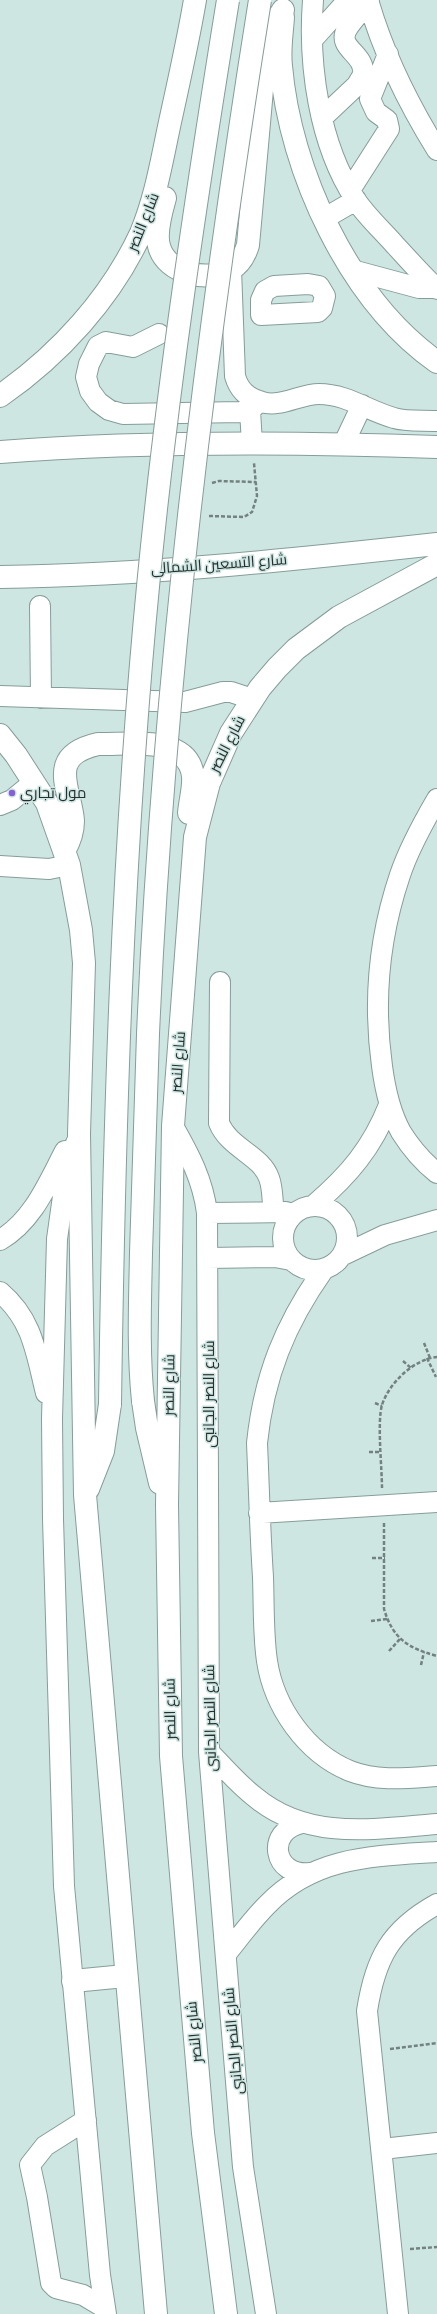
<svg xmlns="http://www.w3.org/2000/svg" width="437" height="2314" font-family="'Exo 2',Cairo,sans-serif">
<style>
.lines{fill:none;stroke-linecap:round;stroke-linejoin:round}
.minor-casing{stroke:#869d99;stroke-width:22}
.major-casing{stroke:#869d99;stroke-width:24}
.path{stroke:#72827f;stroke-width:2.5;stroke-dasharray:4 2;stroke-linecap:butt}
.minor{stroke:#fff;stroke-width:20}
.major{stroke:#fff;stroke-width:22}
.major-bridge-casing{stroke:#869d99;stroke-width:24;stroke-linecap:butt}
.major-bridge{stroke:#fff;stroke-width:22}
.poi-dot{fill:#875ed8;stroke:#cee6e2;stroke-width:1.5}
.labels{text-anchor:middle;stroke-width:3;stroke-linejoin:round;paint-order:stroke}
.street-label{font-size:15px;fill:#26302e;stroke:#cee6e2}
.poi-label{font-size:15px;fill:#26302e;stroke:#cee6e2;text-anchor:start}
</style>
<rect width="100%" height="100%" fill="#cee6e2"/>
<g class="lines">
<!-- minor casing -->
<g class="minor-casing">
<path id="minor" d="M313,0C308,65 319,144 355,199C366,216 382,230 395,245C409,260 422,275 437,289
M368,0C383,52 409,105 437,150
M313,39L348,0
M322,118L357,85L363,75C366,53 336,49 347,29C353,19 362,11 369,2
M350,190L389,129L387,120L376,112L370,99L388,54
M325,218L356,200
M231,269L235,376C239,390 247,398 262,402C280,408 300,394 319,394C347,394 368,411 394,418C407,422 423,420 437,421
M352,270L419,288H436
M308,284L319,286L325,296L322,308L318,312L261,315V300L265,291L274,286Z
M159,334L133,347L106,342L98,346L89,364L86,377L90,391L98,402L109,410L123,414L241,412L253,408L258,401
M250,410L252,444
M343,445L362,405
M40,606L41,698
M0,696L185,702L223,692H231L252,699
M437,799C423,823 409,848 400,875C379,937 373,1001 382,1066C385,1089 390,1112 401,1132C411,1148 423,1162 437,1173
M0,805L12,800L34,782
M0,866L49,869L69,865
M220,982L219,1123C229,1148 261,1155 269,1178C273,1188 272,1201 274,1212
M173,1126C189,1154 203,1180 207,1213L209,1752L243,2167L266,2314
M76,1143L65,1182L57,1239L52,1419L53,1519L64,1886L100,2275L106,2314
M314,1205C349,1175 372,1148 389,1105
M283 1238a32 32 0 1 1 64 0a32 32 0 1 1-64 0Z
M207,1213L286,1212
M0,1240C33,1221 48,1183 65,1151
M343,1255L385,1235L437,1220
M208,1258L275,1257L291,1260
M324,1269C285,1324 264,1376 257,1443C259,1488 260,1532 263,1577C264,1604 263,1634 267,1661C274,1707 306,1753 350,1771C378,1782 408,1778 437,1776
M0,1292C33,1320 36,1353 46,1393
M259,1513L437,1502
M209,1752C224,1767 238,1784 255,1797C308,1841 374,1829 437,1824
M302,1823C265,1831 273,1877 310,1873
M226,1954C239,1938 252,1920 267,1905C314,1856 374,1856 437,1852
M86,2120L45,2146L30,2165L37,2197L51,2283L56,2288L83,2295L105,2308
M382,2149L437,2143
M398,2314L367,2011C375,1959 390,1930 437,1904"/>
</g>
<!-- major casing -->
<g class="major-casing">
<path id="major" d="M283,17C282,33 279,50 281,66C290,171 349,300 437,362
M165,198C161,212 155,232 159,246C166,274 209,283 231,269C240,264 245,255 248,245L266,45L270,31L283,10
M0,396C59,355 111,298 141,233C156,197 162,159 170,122C179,81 188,41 195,0
M0,452C145,441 292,442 437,447
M0,577C146,575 292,560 437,544
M0,735L16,755L47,803L69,865L81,930L84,963L79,1134L85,1495L156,2314
M64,851C70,841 73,832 73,821C71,789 45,756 98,744C128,745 188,734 193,776C194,788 190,801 189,813
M143,1401L147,1428L160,1483
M88,1489L103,1451L110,1404
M73,1981L125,1976
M226,2314L203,2133L171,1756L167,1505L173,1126L195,837L209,783L231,733L260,688L277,668L296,649L339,617L437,564"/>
</g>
<!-- path -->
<path class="path" d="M212,483L219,481L256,482
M209,516L244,517L252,512L257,496L254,463
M424,1343L430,1358
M427,1358L436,1377
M403,1361L411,1368
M375,1403L382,1406
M369,1452H381
M382,1488C382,1469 377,1422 382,1405C389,1383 414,1359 437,1357
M384,1523V1609C393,1639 408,1648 437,1656
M372,1558H385
M371,1621L387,1619
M389,1651L400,1639
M421,1665L424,1652
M390,2049L437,2043
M410,2249L437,2247"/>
<!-- minor -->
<use href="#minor" class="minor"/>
<!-- major -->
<use href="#major" class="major"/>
<!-- major-bridge casing -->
<g class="major-bridge-casing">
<path id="major-bridge" d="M143,1401C138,1352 140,1303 141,1253C143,1180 145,1107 148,1034C163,687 205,343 260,0
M110,1404C114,1128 122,851 149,576C168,383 197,191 228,0"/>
</g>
<!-- major-bridge -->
<use href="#major-bridge" class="major-bridge"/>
</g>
<!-- markers -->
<circle class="poi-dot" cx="12" cy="793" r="4"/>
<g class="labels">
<!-- street labels -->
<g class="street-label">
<text transform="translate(143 222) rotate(-68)" y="5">شارع النصر</text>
<text transform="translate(219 564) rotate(-4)" y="5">شارع التسعين الشمالى</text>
<text transform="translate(227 744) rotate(-63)" y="5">شارع النصر</text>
<text transform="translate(178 1062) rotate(-86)" y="5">شارع النصر</text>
<text transform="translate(169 1385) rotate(-89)" y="5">شارع النصر</text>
<text transform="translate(209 1394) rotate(-90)" y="5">شارع النصر الجانبى</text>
<text transform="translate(170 1709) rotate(-91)" y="5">شارع النصر</text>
<text transform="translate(210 1718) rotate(-91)" y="5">شارع النصر الجانبى</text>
<text transform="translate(194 2032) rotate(-95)" y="5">شارع النصر</text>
<text transform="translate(233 2041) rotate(-95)" y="5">شارع النصر الجانبى</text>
</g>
<!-- poi labels -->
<g class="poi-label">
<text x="20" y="798">مول تجاري</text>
</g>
</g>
</svg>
